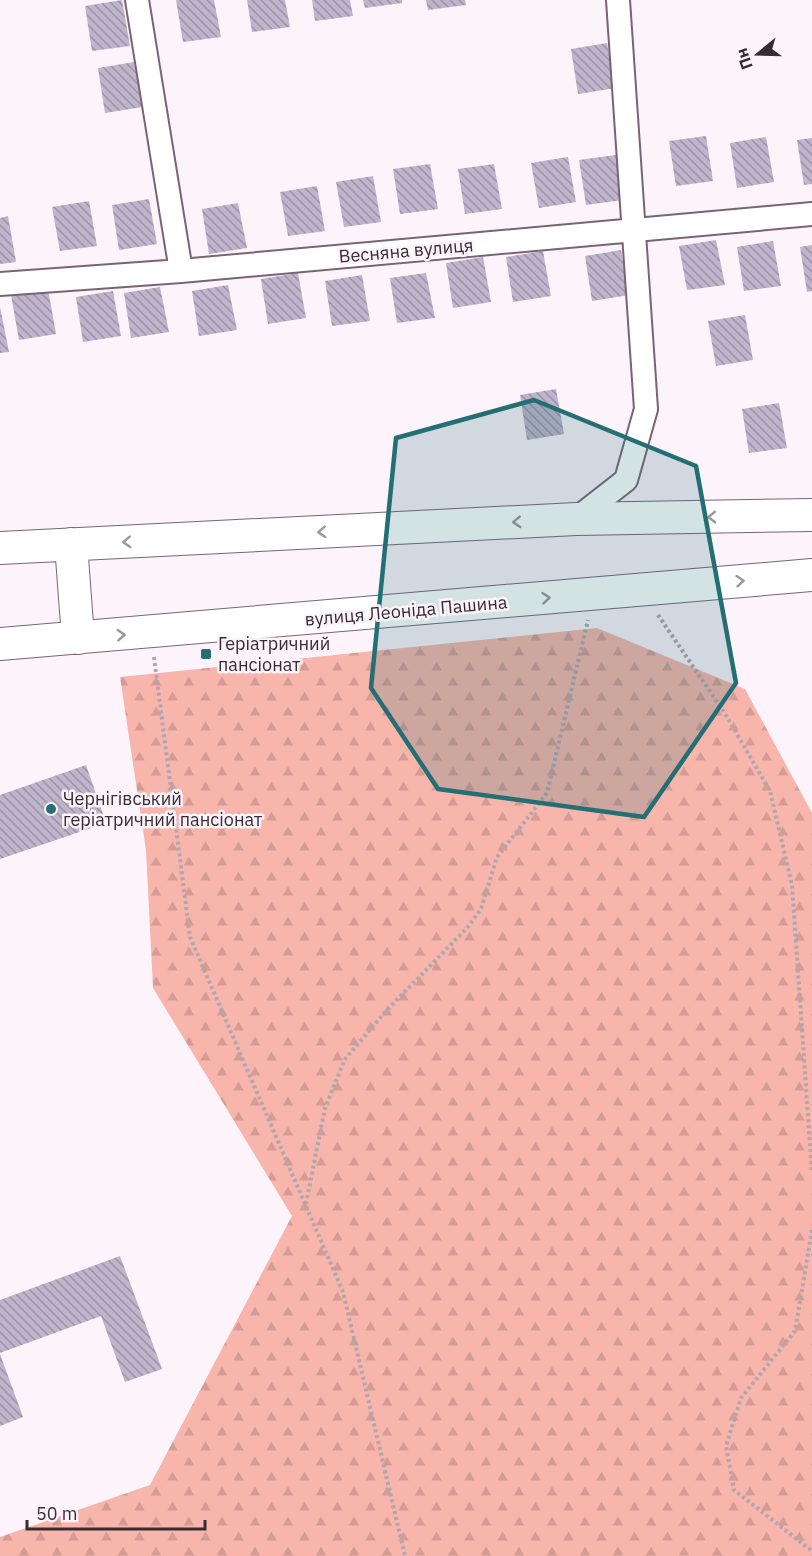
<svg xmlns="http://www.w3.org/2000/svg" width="812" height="1556" font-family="'IBM Plex Sans',sans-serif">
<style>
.forest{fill:url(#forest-firs)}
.building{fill:url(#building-back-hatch)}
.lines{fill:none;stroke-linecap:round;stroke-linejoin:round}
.street-casing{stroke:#786474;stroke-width:26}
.secondary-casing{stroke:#786474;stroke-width:34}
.path{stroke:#b0a6ae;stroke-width:4;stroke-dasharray:3 3;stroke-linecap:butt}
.street{stroke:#fff;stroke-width:22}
.secondary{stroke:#fff;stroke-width:32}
.oneway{stroke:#9a969a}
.marked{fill:#246f73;fill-opacity:0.2;stroke:#246f73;stroke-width:4.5;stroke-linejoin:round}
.poi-dot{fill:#246f73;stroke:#fdf3fb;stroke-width:2}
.labels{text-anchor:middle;stroke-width:5;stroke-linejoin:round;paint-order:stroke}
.street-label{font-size:18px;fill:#362d34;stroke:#fdf3fb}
.poi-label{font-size:18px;fill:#362d34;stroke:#fdf3fb;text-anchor:start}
</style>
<defs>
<pattern id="forest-firs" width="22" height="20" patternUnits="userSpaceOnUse" patternTransform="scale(1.5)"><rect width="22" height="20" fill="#f8b5ac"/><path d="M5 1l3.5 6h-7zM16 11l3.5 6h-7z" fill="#d59c95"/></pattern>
<pattern id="building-back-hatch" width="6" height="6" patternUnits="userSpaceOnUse" patternTransform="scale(1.5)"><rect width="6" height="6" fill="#bfb4cc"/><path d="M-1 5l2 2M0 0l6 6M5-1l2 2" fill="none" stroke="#9c93a6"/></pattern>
</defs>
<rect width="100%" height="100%" fill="#fdf3fb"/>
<!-- forest -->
<path class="forest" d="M597,628L745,689L812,813V1556H0V1537L150,1485L292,1216L153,988L146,850L120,677Z"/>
<!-- building -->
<path class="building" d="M122,0L130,46L92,51L85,6Z
M176,0H214L221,37L183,42Z
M247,0H285L290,27L252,32Z
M312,0H350L353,16L315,21Z
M363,0H402V3L365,8Z
M426,0H465L466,5L428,10Z
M607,43L616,88L578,94L571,49Z
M134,62L143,107L105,113L98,68Z
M706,136L713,181L676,186L669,141Z
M766,137L774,182L737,188L730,143Z
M812,138V184L804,185L797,140Z
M616,155L623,200L586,205L579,160Z
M568,157L576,202L539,208L531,163Z
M430,164L438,209L400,214L393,169Z
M494,164L502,209L465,214L458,169Z
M373,176L381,222L344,227L336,182Z
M317,186L325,231L288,236L280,192Z
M149,199L157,244L119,250L112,205Z
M89,201L97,246L60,251L52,207Z
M238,203L247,248L209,254L202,209Z
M8,216L16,262L0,264V218Z
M716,240L725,285L687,290L679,246Z
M773,241L781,286L744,291L737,247Z
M812,245V291L807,292L800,247Z
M621,250L629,295L592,301L585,256Z
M543,251L551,296L513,302L506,257Z
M483,257L491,302L453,308L446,263Z
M298,273L306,318L268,324L261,279Z
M426,273L435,318L397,323L390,278Z
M362,275L370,321L332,326L325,281Z
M228,285L237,330L199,336L192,291Z
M160,287L169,332L131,338L124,293Z
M48,289L56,334L19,340L11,295Z
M113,291L121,336L83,342L76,297Z
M0,307L9,352L0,353Z
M745,315L753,360L716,366L708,321Z
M556,389L564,434L527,440L520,395Z
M779,403L787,448L749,453L742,409Z
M86,765L106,823L0,859V795Z
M120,1256L162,1369L125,1382L101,1316L0,1353V1300Z
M0,1354L23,1417L0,1426Z"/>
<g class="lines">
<!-- street casing -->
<g class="street-casing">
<path id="street" d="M137,0L181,271
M0,284L181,271L812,214
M576,519L626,480L646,409L618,0"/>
</g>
<!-- secondary casing -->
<g class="secondary-casing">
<path id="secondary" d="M71,544L78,638
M0,548L576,519L812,515
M0,644L812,575"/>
</g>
<!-- path -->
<path class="path" d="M658,615L724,712L770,791L792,885L812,1173
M154,657L190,937L343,1292L405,1556
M306,1204L325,1108L345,1059L386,1011L467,928L481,909L497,857L547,793L588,620
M812,1230L795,1331L741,1398L726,1446L734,1490L812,1551"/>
<!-- street -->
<use href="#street" class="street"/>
<!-- secondary -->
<use href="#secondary" class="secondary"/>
</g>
<!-- one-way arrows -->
<defs><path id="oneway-chevron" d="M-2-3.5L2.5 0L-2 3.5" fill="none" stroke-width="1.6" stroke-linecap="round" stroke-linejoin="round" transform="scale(1.5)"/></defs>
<g class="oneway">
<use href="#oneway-chevron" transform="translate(712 517) rotate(179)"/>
<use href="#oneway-chevron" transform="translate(517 522) rotate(177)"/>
<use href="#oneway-chevron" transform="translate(322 532) rotate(177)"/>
<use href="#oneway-chevron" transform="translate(127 542) rotate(177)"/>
<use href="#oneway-chevron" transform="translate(740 581) rotate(-5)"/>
<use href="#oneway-chevron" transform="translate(546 598) rotate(-5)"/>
<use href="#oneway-chevron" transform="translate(121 635) rotate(-4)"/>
</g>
<!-- marked area -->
<path class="marked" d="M534,400L696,466L736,683L644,817L438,789L371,688L396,438Z"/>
<!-- markers -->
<g class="poi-dot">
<rect x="200" y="648" width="12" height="12" rx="3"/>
<circle cx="51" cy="809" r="6"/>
</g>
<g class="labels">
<!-- street labels -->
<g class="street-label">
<text transform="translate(406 251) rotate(-5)" y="6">Весняна вулиця</text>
<text transform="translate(406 611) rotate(-5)" y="6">вулиця Леоніда Пашина</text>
</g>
<!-- poi labels -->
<g class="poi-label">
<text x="218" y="650">Геріатричний<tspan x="218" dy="21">пансіонат</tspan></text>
<text x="63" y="805">Чернігівський<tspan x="63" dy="21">геріатричний пансіонат</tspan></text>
</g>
</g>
<!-- north arrow -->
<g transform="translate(758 54) rotate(251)" stroke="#fdf3fb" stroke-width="4.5" paint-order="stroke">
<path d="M0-4.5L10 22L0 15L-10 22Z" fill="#362d34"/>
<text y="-9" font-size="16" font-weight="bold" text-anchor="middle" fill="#362d34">Пн</text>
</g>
<!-- scale -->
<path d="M27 1520v9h178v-9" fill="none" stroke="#362d34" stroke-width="3"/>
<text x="36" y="1520" font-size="18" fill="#362d34" stroke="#fdf3fb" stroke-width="4.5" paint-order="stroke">50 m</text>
</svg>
